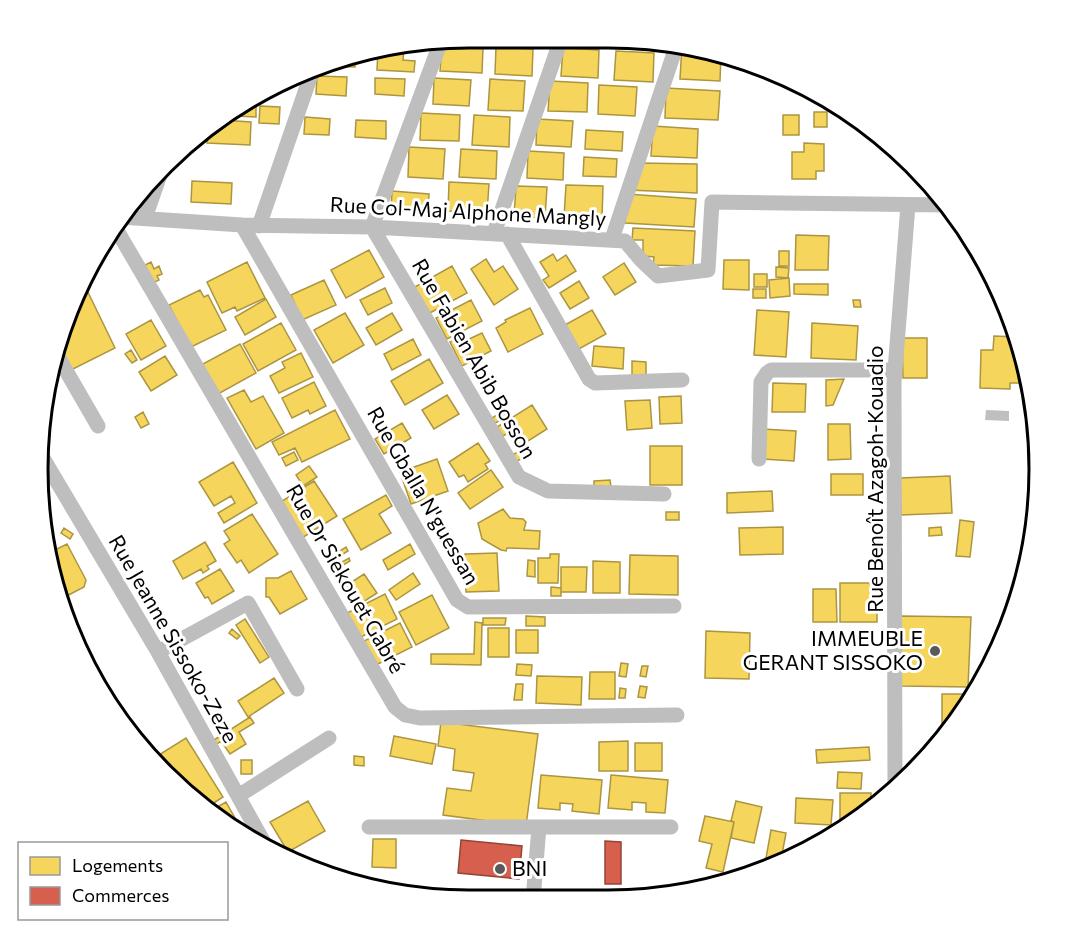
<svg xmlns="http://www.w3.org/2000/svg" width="1077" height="938" font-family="Commissioner,sans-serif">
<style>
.water{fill:#bfbfbf}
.homes{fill:#f6d55c;stroke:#ac9540;stroke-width:1.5}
.shops{fill:#d6604d;stroke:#964336;stroke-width:1.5}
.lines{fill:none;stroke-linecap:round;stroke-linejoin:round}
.minor{stroke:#bebebe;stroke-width:15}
.poi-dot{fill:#595959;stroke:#fff;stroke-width:2}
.labels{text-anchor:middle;stroke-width:6;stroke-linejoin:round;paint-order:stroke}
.street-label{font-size:21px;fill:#000;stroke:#fff}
.poi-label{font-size:21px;fill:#000;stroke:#fff;text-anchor:end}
.rim{fill:none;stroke:#000;stroke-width:3}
</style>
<rect width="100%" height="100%" fill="#fff"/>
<!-- water -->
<path class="water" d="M986,410L1009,411V421L985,420Z"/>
<!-- homes -->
<path class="homes" d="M570,39L602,40V42L570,41Z
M625,40L665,41V45L625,43Z
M682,45L721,54L720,81L680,79Z
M442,46L483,48L482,73L440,71Z
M496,47L533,49L532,76L495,74Z
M388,48L404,49L403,60L415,61L414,72L377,70L378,49Z
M563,48L599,50L598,78L561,76Z
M616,51L654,53L653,82L614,80Z
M356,53L355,67L324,66V65Z
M317,76L347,77L346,96L316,94Z
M291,77V87L272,86L278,82Z
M375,78L405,79L404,96L375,94Z
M434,78L471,80L469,106L433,104Z
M490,79L525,81L523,111L488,110Z
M550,81L588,83L587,112L548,111Z
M599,85L637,87L635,116L598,114Z
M666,88L720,91L718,120L665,118Z
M816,92L832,101V105L815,103Z
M244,104L256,105V117L236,116V110Z
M260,106L280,107L279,124L259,123Z
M814,112H827V127H814Z
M421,113L460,115L459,141L420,140Z
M474,115L510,117L509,147L472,145Z
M783,115H799V135H783Z
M305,117L330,119L329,135L304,134Z
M537,119L573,121L571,147L536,145Z
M221,120L251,122L250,145L207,143L208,129Z
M356,120L386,121V139L355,137Z
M653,126L698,129L697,158L651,156Z
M586,130L623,132L622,151L585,149Z
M804,143L824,144V171H816V179H792V152H804Z
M409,147L445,149L443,179L408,177Z
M461,149L497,151L496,179L459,177Z
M528,151L564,153L563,180L527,178Z
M584,157L617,159L616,177L583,176Z
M639,163L697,164V193L629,190Z
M192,181L232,183L231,204L191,202Z
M449,182L489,184L487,213L448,211Z
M566,185L603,186L602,219L564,217Z
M516,186L547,187L545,218L514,216Z
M392,191L429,194L428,213L391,211Z
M627,194L696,199L694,227L625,223Z
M633,228L695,231L693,266L653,265L654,257L643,256V240H632Z
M796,235L829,236L828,270H795Z
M369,250L384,277L346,298L331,270Z
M779,251H789V266H779Z
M553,254L557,261L566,255L576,271L549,288L543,280L549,276L540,262Z
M486,259L494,272L503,266L518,289L494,305L471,269Z
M724,260H749V290L723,289Z
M151,262L154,269L159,266L162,274L157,276L159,280L153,283L145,265Z
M247,262L265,298L237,311L235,307L222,313L207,282Z
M624,263L636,282L615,295L603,277Z
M452,266L467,293L428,314L413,288Z
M776,267L789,268L788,278L776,277Z
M754,274H767V287H754Z
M789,278L790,296L770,298L769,280Z
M324,280L336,305L302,320L291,295Z
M579,281L589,298L570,309L560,293Z
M83,282L115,348L71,370L59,346L70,304Z
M794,284H828V295L794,294Z
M385,288L392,303L368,315L360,300Z
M753,289H766V298H753Z
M200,290L204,297L208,295L226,330L191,347L169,305Z
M266,299L276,317L245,335L235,317Z
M471,300L482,321L447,339L436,318Z
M853,300H860L861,307H854Z
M530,308L543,334L508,352L496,328L506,322L505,320Z
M592,310L606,334L577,350L563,326Z
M757,310L789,312L786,357L754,355Z
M345,313L364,345L333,363L314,330Z
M392,313L402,330L376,345L366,328Z
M151,320L166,346L141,360L126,334Z
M281,323L296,350L258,371L243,344Z
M812,323L858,326L856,360L811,358Z
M482,333L491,351L462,366L450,342L464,335L467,340Z
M994,336L1018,337L1029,383H1010V389L980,388L981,350H993Z
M902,338H927V378H903Z
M413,339L421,355L392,370L384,354Z
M240,344L256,373L218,394L201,365Z
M594,346L624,348L623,369L592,366Z
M131,350L137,360L132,363L125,354Z
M301,353L313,377L279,393L270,376L285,368L282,362Z
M165,356L177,375L151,391L139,372Z
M429,359L443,383L405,405L391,381Z
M632,361L646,362V377L632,376Z
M844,379L833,405L826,406V380Z
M314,382L326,406L310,414L308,410L292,418L282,398Z
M773,383L806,384L805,412H772Z
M244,390L251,402L263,396L284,433L256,449L227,398Z
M447,395L459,414L434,429L422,410Z
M681,396L682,423L660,424L659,397Z
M650,400L652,428L627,430L625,401Z
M532,405L547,429L517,448L508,433L503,436L497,427Z
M335,410L350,439L302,462L295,448L279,455L272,442Z
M503,411L507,417L495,423L492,418Z
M143,412L149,424L141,428L135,417Z
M402,423L411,438L384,454L375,439Z
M828,424H850L851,459L828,460Z
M763,429L796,431L794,461L762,459Z
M478,443L490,461L485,464L488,469L468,482L464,475L459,477L449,462Z
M650,446H682V485H650Z
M528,447L531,454L515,462L512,455Z
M294,452L298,460L286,466L282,458Z
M437,459L448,491L411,504L400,472Z
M233,462L257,503L224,523L218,513L235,503L231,496L214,506L199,482Z
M309,466L317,477L303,486L296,475Z
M491,470L503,487L470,509L458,493Z
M831,474H863V495H831Z
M950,476L952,513L901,515L900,478Z
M610,480L611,487H594V481Z
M314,481L337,516L302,538L279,503Z
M772,491L773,511L727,513V493Z
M386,495L392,506L379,514L391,533L361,550L343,519Z
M503,509L510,518L523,519L526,522L524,530L540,531L539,549L507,548L506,551L501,550L482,539L478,523Z
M666,512H679V520H666Z
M252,514L278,554L249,573L241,560L237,563L224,544L230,540L224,531Z
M960,520L974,522L970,557L956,556Z
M783,527V554L740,555L739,528Z
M941,527L942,535L929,536V528Z
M64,528L73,534L70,539L61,533Z
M205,542L216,561L207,566L209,569L203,573L201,569L183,579L173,561Z
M67,544L86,580L84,587L61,599L57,593L49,553Z
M410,544L415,554L388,570L383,560Z
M346,547L348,551L329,563L327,559Z
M497,553L499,591L466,592L465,554Z
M550,554H559L558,583H538V558H550Z
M630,555L678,556V595L629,594Z
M349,558L350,561L335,570L333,567Z
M528,560L535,561V577L527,576Z
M593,561L620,562V593H593Z
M561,567H587L586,592H561Z
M220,569L234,591L212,604L208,597L205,598L196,583Z
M291,571L307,599L280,614L269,597H266V578H278Z
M413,573L420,584L396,600L389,590Z
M364,574L377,593L357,606L344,587Z
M840,583H877V622H840Z
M551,587L561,588V596H551Z
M813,589H836L837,622H813Z
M385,594L397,619L359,638L347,613Z
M432,595L449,628L416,645L399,612Z
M526,616L545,617V626H526Z
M901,616L971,617L968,687L901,686Z
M483,618H506L505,625H483Z
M245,619L269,657L260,663L236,625Z
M475,622L482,623L481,665L431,664V654H474Z
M400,623L412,647L374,666L362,642Z
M488,628H509V657H488Z
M232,629L240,636L237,639L229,633Z
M516,630H538V653H516Z
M706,631L750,633L749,679L705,678Z
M621,663L628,664L626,677L619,676Z
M517,664L532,665L531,676L516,675Z
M642,666H648L646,677L640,676Z
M590,672H615V699H589Z
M537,676L582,677L581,705L536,703Z
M274,678L284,693L248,717L238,701Z
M516,684H523L522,700H514Z
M640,686L647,687L645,698L638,697Z
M620,688L626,689L625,698H619Z
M942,694H963V712L953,728H942Z
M250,717L254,723L239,732L246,744L230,754L221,741L217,744L214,740Z
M441,722L538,734L526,826L443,815L447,788L471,791L474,773L453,770L455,749L438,746Z
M394,736L436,744L432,764L390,756Z
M186,738L223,797L206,808L160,767L154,758Z
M628,741V771H599V742Z
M635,743H662V771H635Z
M869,747L870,760L817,763L816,750Z
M354,756L364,757V766L354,765Z
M241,760H252V774H241Z
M838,772L862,773L861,789L837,788Z
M541,775L602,780L599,814L572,811L573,804L560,803V810L538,808Z
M611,775L668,780L665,813L646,812V803L632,802V810L608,808Z
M840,793H871V809L847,826H840Z
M796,798L833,800L831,825L795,823Z
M308,801L325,831L288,852L270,822Z
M736,801L762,807L754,843L731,838L734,822L731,821Z
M226,802L243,832L241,834L229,828L210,811Z
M705,816L734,822L723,872L706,868L712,844L699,841Z
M771,830L786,833L781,860L766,858Z
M373,839H396V868L372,867Z"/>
<!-- shops -->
<path class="shops" d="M461,840L522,846L519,879L458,873Z
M605,841L621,842V884H605Z"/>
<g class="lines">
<!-- minor -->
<path class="minor" d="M441,41L372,227L519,477L548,491L664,494
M120,217L242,225L372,227L625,241L641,260L658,276L708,270L712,202L949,205
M145,218L162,169
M242,225L457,600L468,607L674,606
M259,226L313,69
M115,227L395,707L405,715L420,718L677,715
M494,233L561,39
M507,234L589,379L595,383L682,380
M612,239L677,44
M57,355L98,426
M40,453L158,652L267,848
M759,459L761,382L767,373L771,370H895
M158,652L248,603L297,689
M895,791L894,383L908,205
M238,796L329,738
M369,827H671
M533,900L539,827"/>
</g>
<!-- markers -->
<g class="poi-dot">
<circle cx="935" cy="651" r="6"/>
<circle cx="500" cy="869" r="6"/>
</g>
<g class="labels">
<!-- street labels -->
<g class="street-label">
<text transform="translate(468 212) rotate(3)" y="7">Rue Col-Maj Alphone Mangly</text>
<text transform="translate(474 359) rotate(60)" y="7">Rue Fabien Abib Bosson</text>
<text transform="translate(876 479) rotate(-90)" y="7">Rue Benoît Azagoh-Kouadio</text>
<text transform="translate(423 496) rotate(60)" y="7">Rue Gballa N'guessan</text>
<text transform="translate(345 579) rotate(60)" y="7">Rue Dr Siekouet Gabré</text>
<text transform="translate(173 639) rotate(60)" y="7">Rue Jeanne Sissoko-Zeze</text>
</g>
<!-- poi labels -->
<g class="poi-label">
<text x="923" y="646">IMMEUBLE<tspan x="923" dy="24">GERANT SISSOKO</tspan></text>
<text x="512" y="876" text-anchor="start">BNI</text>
</g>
</g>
<!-- crop -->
<path d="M0 0H1077V938H0ZM469 48H608A421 421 0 0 1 1029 469V469A421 421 0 0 1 608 890H469A421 421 0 0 1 48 469V469A421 421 0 0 1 469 48Z" fill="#fff" fill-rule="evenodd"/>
<path class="rim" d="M469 48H608A421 421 0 0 1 1029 469V469A421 421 0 0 1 608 890H469A421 421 0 0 1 48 469V469A421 421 0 0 1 469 48Z"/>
<!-- legend -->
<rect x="18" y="842" width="210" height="78" fill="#ffffff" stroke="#999999" stroke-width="1.5"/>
<rect x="30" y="857" width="30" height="18" fill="#f6d55c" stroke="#999999" stroke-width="1.5"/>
<text x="72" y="872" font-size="18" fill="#000000">Logements</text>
<rect x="30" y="887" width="30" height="18" fill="#d6604d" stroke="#999999" stroke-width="1.5"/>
<text x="72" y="902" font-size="18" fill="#000000">Commerces</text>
</svg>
